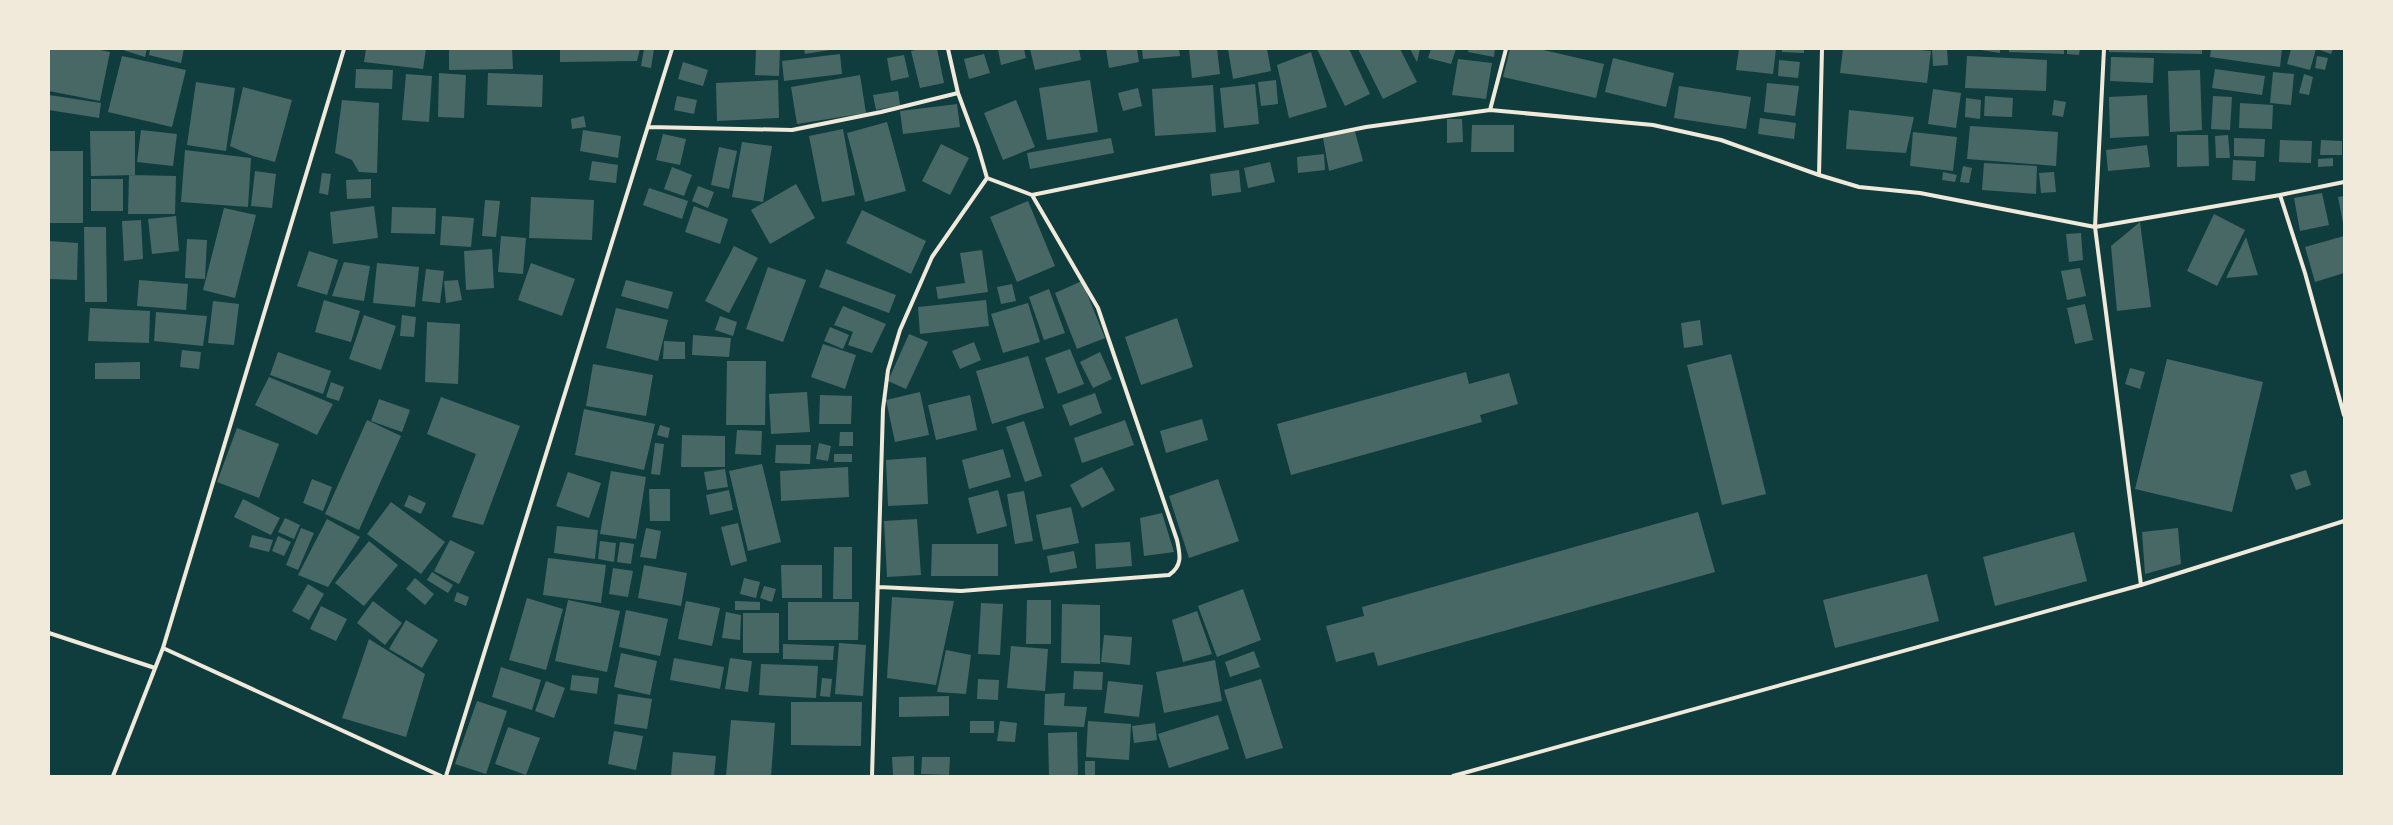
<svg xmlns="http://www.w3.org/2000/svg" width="2393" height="825" font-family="'Space Grotesk',sans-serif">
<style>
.building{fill:#486865}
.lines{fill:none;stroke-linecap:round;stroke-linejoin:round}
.minor{stroke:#f1e9da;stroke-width:4}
</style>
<rect width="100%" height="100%" fill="#0f3d3e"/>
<!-- building -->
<path class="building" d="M49,49H95L110,52L100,101L49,91Z
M120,49H147L145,57Z
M150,49H184L181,63L149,55Z
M366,49H426L423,69L364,62Z
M449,49H512L513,69L449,70Z
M560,49H640L637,61L560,62Z
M644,49H654L651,68L641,66Z
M756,49H780L779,76L755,75Z
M804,49H830V50L805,54Z
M920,49H937L944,83L920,88L911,51Z
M998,49H1024L1026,58L1001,65Z
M1030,49H1079L1081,60L1035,70Z
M1106,49H1137L1139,62L1109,68Z
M1142,49H1179L1180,56L1143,59Z
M1189,49H1217L1220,74L1192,78Z
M1228,49H1267L1271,71L1233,79Z
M1317,49H1349L1370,94L1345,106Z
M1358,49H1400L1417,82L1383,99Z
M1410,49H1420L1417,62Z
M1431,49H1456L1451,64L1428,58Z
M1469,49H1495L1494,57L1468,52Z
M1510,49H1539L1604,64L1596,98L1503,77Z
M1739,49H1776L1773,74L1736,70Z
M1782,49H1804V53L1782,52Z
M1843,49H1910L1931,51L1927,83L1840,73Z
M1932,49H1947L1948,65L1933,66Z
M1975,49H2000V53Z
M2009,49H2064V54L2009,52Z
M2067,49H2080L2079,55L2067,54Z
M2109,49H2202V54L2109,52Z
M2211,49H2282L2280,67L2210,57Z
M2291,49H2316L2310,70L2287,64Z
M2317,49H2333L2331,54Z
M1311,52L1327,107L1289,118L1277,65Z
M840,54L842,74L784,81L782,61Z
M984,54L990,73L969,79L964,59Z
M904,55L909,77L891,81L887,58Z
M122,56L186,70L172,127L108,112Z
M1967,56L2047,60L2046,91L1965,88Z
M2317,56L2328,58L2325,70L2315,68Z
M2111,57L2154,58L2153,83L2110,81Z
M1613,58L1674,73L1666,107L1605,92Z
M1458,59L1492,63L1486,99L1452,95Z
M1779,60L1800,62L1798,78L1778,76Z
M683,62L708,70L703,86L678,79Z
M356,69L393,70L392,89L355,88Z
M2215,69L2265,76L2262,95L2212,88Z
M2200,70L2202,130L2170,132L2168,71Z
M2273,72L2294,74L2291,105L2270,103Z
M439,73L466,75L464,118L438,117Z
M488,73L543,75L542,107L487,105Z
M406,74L432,76L429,122L402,120Z
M2304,74L2313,77L2309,95L2299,93Z
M860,75L866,113L797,124L791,87Z
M778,80L779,118L717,121L716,83Z
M1090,80L1098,132L1047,140L1039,88Z
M1276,80L1278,104L1261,106L1258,82Z
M196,82L235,88L226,151L187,145Z
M1767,83L1799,86L1795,116L1764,112Z
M1255,84L1259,124L1224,128L1220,88Z
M1213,85L1216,132L1155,136L1152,89Z
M1679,86L1751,97L1746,129L1674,118Z
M243,87L292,100L275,162L253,156L230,146Z
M1138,88L1142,106L1123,111L1118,93Z
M1933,89L1961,93L1956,128L1928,124Z
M898,91L900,105L876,110L873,95Z
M49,95L101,103L99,118L49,110Z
M2147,95L2149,136L2110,138L2109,97Z
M677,96L697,100L694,114L674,110Z
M1985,96L2013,98L2012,117L1984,116Z
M2213,96L2232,97L2230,130L2211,129Z
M1966,98L1981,100L1980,119L1965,117Z
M342,100L379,103L377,173L359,172L352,160L335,153Z
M1016,100L1035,147L1003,160L984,113Z
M2054,100L2066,102L2063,117L2052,115Z
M2240,103L2273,105L2272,129L2239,128Z
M957,104L960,127L903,134L900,111Z
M1849,110L1914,117L1906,153L1846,149Z
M584,116L586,127L572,129L571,119Z
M1760,118L1796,123L1794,139L1758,134Z
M1447,119H1462L1463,142L1447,143Z
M887,122L906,191L865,202L847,133Z
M1472,125H1514V152H1471Z
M1970,126L2058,132L2056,166L1967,159Z
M1354,128L1363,161L1329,171L1323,138Z
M843,129L855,195L822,202L809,136Z
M141,130L177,134L173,166L137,162Z
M583,130L621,136L618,158L580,151Z
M90,131H135V175L91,176Z
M1913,132L1957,137L1953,171L1910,166Z
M663,134L686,139L680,165L656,160Z
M2177,135H2208L2209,166L2177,167Z
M2228,135L2230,158H2216L2215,136Z
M1111,138L1114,153L1030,169L1027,153Z
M2234,138L2265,139L2264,157L2234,156Z
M2280,140L2312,141L2311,163L2279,162Z
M2321,140L2342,141V155H2320Z
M742,142L772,146L763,202L732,197Z
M941,144L969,158L950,195L922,181Z
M2147,145L2150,167L2108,171L2106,150Z
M719,147L737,151L729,189L711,185Z
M185,150L251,158L248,207L181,202Z
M49,151H83V223H49Z
M1324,154L1325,170L1298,173L1297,157Z
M2333,158V166L2318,167V159Z
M2233,160L2256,161L2255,181L2232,180Z
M592,161L618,165L616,183L589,180Z
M1270,162L1275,182L1248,188L1244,168Z
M1984,163L2037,166L2036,194L1982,190Z
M1963,166L1972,168L1969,183L1960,182Z
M672,167L692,175L684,196L664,189Z
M1239,170L1241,192L1212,196L1210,174Z
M255,171L276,174L272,208L251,206Z
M1943,172L1957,175L1955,182L1942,180Z
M2054,172L2056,192L2041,193L2039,173Z
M322,173L331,174L328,195L319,193Z
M129,175L176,176L175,214H128Z
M91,179H123V211H91Z
M371,179V198L347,199L346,180Z
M796,184L815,218L770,244L751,210Z
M698,186L714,192L708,208L692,201Z
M649,188L688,201L682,219L643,205Z
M2322,193L2329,225L2300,231L2294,198Z
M2344,196V223H2343L2338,197Z
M531,197L594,200L592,240L529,238Z
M485,200L500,201L496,237L482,236Z
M1028,201L1055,266L1017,282L990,217Z
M374,206L378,238L333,244L330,212Z
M694,206L728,219L720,244L685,232Z
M392,207L436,208L435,234L391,233Z
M224,208L256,215L235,298L203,290Z
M862,210L926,241L911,274L846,243Z
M2214,214L2245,230L2217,286L2187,271Z
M176,216L179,251L152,254L148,219Z
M442,216L474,218L471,247L440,245Z
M141,220L143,259L124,261L122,221Z
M2140,222L2151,307L2117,311L2111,246Z
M84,227H106L107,302H85Z
M2081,233L2083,260L2069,262L2066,234Z
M501,236L526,238L523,274L498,272Z
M2344,236V273L2315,282L2305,247Z
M2246,237L2258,275L2226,278Z
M187,239L207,240L205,279L185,278Z
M49,241L78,243L77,280L49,279Z
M734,246L758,258L729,313L705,301Z
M492,249L494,288L466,290L464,251Z
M982,250L988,292L938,299L936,287L965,283L960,253Z
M309,251L338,260L327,295L297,286Z
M344,262L370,266L364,301L332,296Z
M377,263L419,267L415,307L373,303Z
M531,263L575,279L562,316L518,300Z
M768,267L806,280L783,342L746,329Z
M2080,268L2086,296L2067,300L2061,271Z
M426,269L444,271L440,303L422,301Z
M826,269L896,295L889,313L819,287Z
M139,280L188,284L186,310L137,306Z
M458,280L462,300L446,303L444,281Z
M626,280L673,292L668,309L621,296Z
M1082,281L1105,338L1077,349L1055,293Z
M1012,284L1016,301L1001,304L997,287Z
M1049,289L1065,333L1044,340L1029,297Z
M324,300L360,311L351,342L315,332Z
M986,300L989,326L920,334L918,307Z
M213,301L239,304L234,345L208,343Z
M1028,303L1040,342L1003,353L991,314Z
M2085,304L2093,340L2075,344L2067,308Z
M843,306L886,324L872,353L848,345L853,332L834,325Z
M90,308L150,311L149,343L88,341Z
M616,308L668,320L658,361L606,348Z
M156,312L207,316L203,346L154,341Z
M364,315L396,326L381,370L349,359Z
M402,315L416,317L414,337L400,336Z
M720,316L737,322L733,336L715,330Z
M1177,318L1193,367L1141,385L1125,337Z
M1700,320L1703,345L1684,348L1681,323Z
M427,322L460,324L458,384L425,382Z
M830,327L849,335L843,349L824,341Z
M909,334L928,342L906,389L888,381Z
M693,335L731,338L729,357L692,355Z
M664,341L685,342V359H663Z
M974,342L981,360L960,369L952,351Z
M823,344L856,355L845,389L811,377Z
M1070,349L1084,384L1058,394L1045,358Z
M182,350L201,352L199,369L180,367Z
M278,352L331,371L323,394L270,375Z
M1100,352L1112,379L1093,388L1080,362Z
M1731,354L1766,494L1722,505L1687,365Z
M1028,356L1044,408L992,424L976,371Z
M2167,359L2263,382L2232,512L2135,489Z
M727,361H766L765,425H726Z
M140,362V379H95V363Z
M593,364L653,375L646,416L586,406Z
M2130,368L2145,372L2140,389L2125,384Z
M1466,372L1469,384L1509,373L1518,404L1480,415L1482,422L1291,475L1277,424Z
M269,377L333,404L317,435L255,405Z
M331,382L344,387L339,401L326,397Z
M807,392L810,432L771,434L769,394Z
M920,392L929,435L895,442L886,400Z
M1095,393L1102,413L1070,426L1062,405Z
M820,395L852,396L851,424H819Z
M970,395L977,430L936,440L928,405Z
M441,397L520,426L483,525L452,517L476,454L427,434Z
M379,399L410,410L402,432L371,421Z
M584,409L655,424L644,470L575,455Z
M1202,419L1208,440L1166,453L1160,431Z
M367,420L401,436L359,530L325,514Z
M1125,420L1134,445L1082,463L1074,438Z
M1024,421L1042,476L1025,482L1006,427Z
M660,425L670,428L668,438L657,435Z
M237,428L279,444L259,498L217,482Z
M737,430L762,431L761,455L735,454Z
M840,432H853V446H839Z
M682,435L725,436V467H681Z
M655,443L664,444L660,475L651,474Z
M819,443L831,446L828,461L816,459Z
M776,445H811L810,464L775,463Z
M1003,449L1011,477L969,489L962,460Z
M834,454H852V462H834Z
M926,457L928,504L888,506L886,460Z
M762,464L781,542L748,551L729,471Z
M848,467L849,497L781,501L780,471Z
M1102,467L1115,490L1082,508L1070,485Z
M725,469L728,487L707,490L704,472Z
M2306,470L2311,485L2296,490L2290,475Z
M611,471L646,477L636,539L600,534Z
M568,472L601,483L589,518L556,506Z
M312,479L332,487L323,511L303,503Z
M1218,479L1239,541L1189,558L1169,496Z
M649,489H670V521H650Z
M729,490L733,510L710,515L706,495Z
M998,490L1007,526L977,534L968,498Z
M1024,491L1033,541L1015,544L1007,494Z
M409,495L426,503L421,514L404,506Z
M243,499L280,518L271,535L234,517Z
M391,502L445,542L421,574L367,534Z
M1071,507L1079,543L1043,550L1036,515Z
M1698,512L1715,572L1378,666L1374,652L1336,662L1326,626L1364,616L1362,607Z
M1162,513L1174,552L1144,556L1140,518Z
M285,518L300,525L294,539L278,532Z
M327,519L360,537L328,587L298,575Z
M917,519L921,575L887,577L884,521Z
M738,523L747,561L731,566L721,527Z
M557,526L598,530L595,559L554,553Z
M301,528L314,533L298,570L286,565Z
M646,528L661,531L656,559L640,557Z
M2178,528L2181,564L2145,574L2142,532Z
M2074,532L2087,581L1995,606L1983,557Z
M252,535L273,540L269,552L249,547Z
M278,536L291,542L284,556L272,551Z
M450,540L475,552L459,584L434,571Z
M369,541L398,565L364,606L335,583Z
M600,541L616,543L614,562L598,559Z
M620,542L634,544L631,564L617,562Z
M1130,542L1132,566L1096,569L1095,544Z
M932,544H998V576H931Z
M834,547H852V599H833Z
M1074,551L1077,568L1050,573L1047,556Z
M548,558L606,565L601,603L543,595Z
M644,565L687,573L681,606L638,598Z
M781,565H822V598H782Z
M613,568L633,571L628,597L609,594Z
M432,572L453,585L448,593L427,580Z
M1927,574L1939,621L1835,648L1823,600Z
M415,578L434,594L425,605L406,589Z
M744,578L760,582L756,598L740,594Z
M308,584L324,594L309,620L292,611Z
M764,586L776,589L772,602L760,598Z
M1243,589L1261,640L1217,657L1198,606Z
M457,592L469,597L466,606L454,601Z
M892,597L954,601L936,685L887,678Z
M527,598L563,609L546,670L509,660Z
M568,600L620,611L607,672L555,661Z
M1027,600H1051V644H1026Z
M373,601L402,623L385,645L357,623Z
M686,601L720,608L712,646L678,639Z
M735,601L760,602V610H735Z
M788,602H859L858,640H788Z
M981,603L1003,604L1000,655L978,654Z
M1062,604L1100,605V664L1061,663Z
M321,606L347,619L336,641L310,629Z
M626,610L668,619L660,656L619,647Z
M1197,611L1212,654L1183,662L1172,620Z
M726,612L741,615L740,640L722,638Z
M743,613H779V653H743Z
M406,620L438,640L422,668L389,649Z
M1104,635L1132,637L1130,665L1101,662Z
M369,639L425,674L406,737L342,718Z
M839,643L866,645L863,696L835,694Z
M783,644L834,646L833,660L783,659Z
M1011,646L1048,649L1045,691L1007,688Z
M946,650L971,655L966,694L937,692Z
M1254,651L1260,667L1230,677L1225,662Z
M621,653L657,661L650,695L614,687Z
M674,658L724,667L720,689L670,680Z
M730,658L752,661L748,692L725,689Z
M1215,660L1222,701L1164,713L1156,672Z
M761,664L818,666L816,698L759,695Z
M501,667L541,680L532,710L492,697Z
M1074,671L1103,672L1102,690L1073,689Z
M572,675L599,678L597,694L570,690Z
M822,678L832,679L830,697L820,696Z
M978,679L999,680L998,700L977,699Z
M1261,679L1283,748L1246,759L1224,690Z
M546,681L565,688L554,718L535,711Z
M1108,681L1143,685L1139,717L1104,713Z
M1065,693L1064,706L1087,707L1084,727L1044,725L1045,694Z
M618,694L652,699L647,729L614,724Z
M949,696V716L899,717V697Z
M477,701L507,711L486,774L455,764Z
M791,702H862L861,746L791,745Z
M1218,715L1229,749L1169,768L1158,734Z
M731,720L775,723L771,776H726Z
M970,721H994V733H970Z
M1000,721L1017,723L1015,742L997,741Z
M1088,721L1131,724L1129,760L1086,757Z
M1155,723L1157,740L1134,743L1132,726Z
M508,727L540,738L526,775L495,764Z
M614,731L643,736L636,770L608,764Z
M1077,732L1078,776H1049L1048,733Z
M673,752L716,756L714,776H671Z
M914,756V775H893L892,757Z
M922,757H950L949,775L921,774Z
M1085,761H1095V776H1085Z"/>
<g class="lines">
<!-- minor -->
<path class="minor" d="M2104,49L2095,227L2141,585
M1490,110L1506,49
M649,127L792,130L881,112L958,93
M1819,175L1822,49
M1032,195L1366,127L1490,110L1653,125L1721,140L1819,175L1859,187L1920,193L2095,227L2280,195L2344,182
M2280,195L2305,273L2344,415
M879,587L961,591L1169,575C1183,566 1180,554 1177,540L1098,308L1032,195L987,178L978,147L958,93L948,49
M49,633L155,668
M163,648L441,776
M113,776L163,648L344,49
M446,776L672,49
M872,776L883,409L888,370L900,330L932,257L987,178
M1453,776L2141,585L2344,521"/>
</g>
<!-- border -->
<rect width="2393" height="825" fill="none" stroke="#f1e9da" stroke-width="100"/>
</svg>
